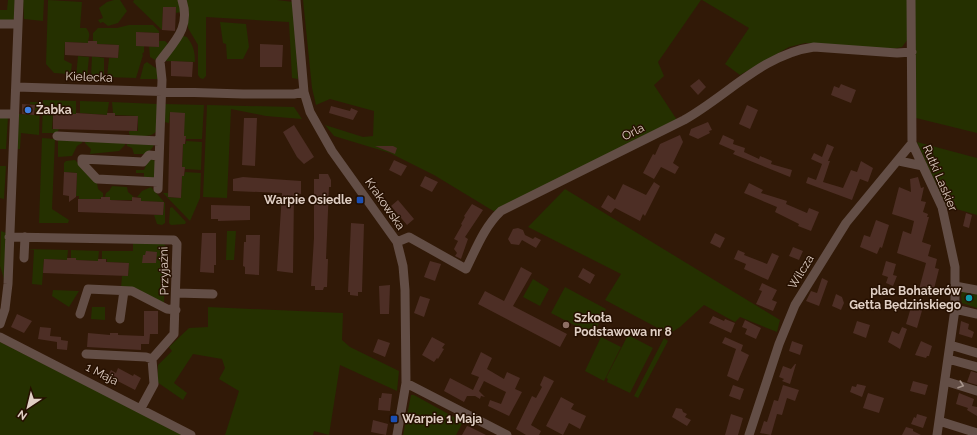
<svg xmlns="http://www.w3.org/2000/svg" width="977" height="435" font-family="Raleway,sans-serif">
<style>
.green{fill:#253000}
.building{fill:#4d2e25}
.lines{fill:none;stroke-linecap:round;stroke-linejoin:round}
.minor{stroke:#634e46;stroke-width:9}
.oneway{stroke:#a8958b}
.shop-dot{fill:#3f7fe0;stroke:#261001;stroke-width:1.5}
.transit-dot{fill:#1a4fb4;stroke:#261001;stroke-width:1.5}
.culture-dot{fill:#0f9aa8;stroke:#261001;stroke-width:1.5}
.education-dot{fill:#8d6e63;stroke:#261001;stroke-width:1.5}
.labels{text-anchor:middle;stroke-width:3;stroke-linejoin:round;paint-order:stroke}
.street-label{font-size:12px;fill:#e0cfc4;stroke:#261001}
.poi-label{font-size:12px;font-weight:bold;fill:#e0cfc4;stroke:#261001;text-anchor:start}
</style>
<rect width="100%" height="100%" fill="#311907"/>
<!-- green -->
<path class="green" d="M8,0H15L14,18L13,20L0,21V10H7Z
M23,0H44L43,21L24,19Z
M48,0L82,2L80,28H86C92,35 88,37 88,43L65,42L64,60L72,64L71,71L68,74L54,73L46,64Z
M114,0H120L127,11L118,23L108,26L103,22L100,23L98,20L103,18L99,8L107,2Z
M134,0H178L181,12L176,13V7H163L162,30L133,2Z
M187,0H277L293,2L298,79L292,78L289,22L206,17V76L203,79L200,78L198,75V45L188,28Z
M303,0H701L658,62L664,76L654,85L677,120L495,212L434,175L390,153L334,136L325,125L363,137L373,136L374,111L330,99L316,105L312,88Z
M702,0H908V39L902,47L893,49L805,43L789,47L740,75L725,64L749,28Z
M914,0H977V133L916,118Z
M220,22L246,24L249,47L243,59H227L226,44L223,43Z
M129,25H153L159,31V33L136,32V45L144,46V52L142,54L143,55L136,78L107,77L109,58H118L119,45L97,44V41H93V33L98,28H117Z
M183,36L187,37C193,45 195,51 195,62L164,61Z
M159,41H165L169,45L155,60L150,57L149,46L159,47Z
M78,56L89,57L87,77H76Z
M92,56L104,58V78L91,77Z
M147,62L157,69L158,79H140L144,64Z
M43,100L76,101V114H53L52,129H59L57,133H42Z
M80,101L109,102L107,115L80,113Z
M30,102H40L39,135L21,133L20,149H17L19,114L35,115V105L30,104Z
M112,102L157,104C158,131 163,138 131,136L129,134V131H138V116L115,115V113H113Z
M165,104L204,105L202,139H186V136H184L170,112L169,123L164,122Z
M207,105L294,107L302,119L266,116L231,109L227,198L203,197Z
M0,116L8,117L6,149H0Z
M42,138L55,139L52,209L69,220L68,223H39Z
M58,139L83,140L82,143L77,146L72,156L58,157Z
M85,139L125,142V145L119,151L90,154L91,149L85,143Z
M186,141L202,142L201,170L185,169V167H182L183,144H186Z
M127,142L154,143L153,147L147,154H134L132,148L127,146Z
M917,142L977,158V215L946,206Z
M149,158L155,161V177L153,179H144V173H136V170H144Z
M75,160L97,183L98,189L103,193V197H101L100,199H79V196H76L77,173L64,172V163L66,161Z
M0,166H6L4,199L0,198Z
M185,172L201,173L200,198L190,221L163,193H168V197L181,198L182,176H184Z
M112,186L127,187L128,192L134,197L132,198V200H110V197H105L106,193L109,191Z
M151,187L165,203V223L162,225L157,224L154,215H163L164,202L141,201V198L137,197L142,191Z
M565,189L780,320L777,332L740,317L735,322L704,305L680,327L669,334L605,300L621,274L528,227Z
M172,207L186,222L185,224L171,225L169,223L170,208Z
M1,231L6,233L4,279L0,266Z
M227,231H236L234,260H226Z
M133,242L163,243L166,246L164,303L141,293V290L121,288L122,276H128L129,263L107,262V259H102V251H133Z
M28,249L68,250L67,260L44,259L42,285L32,284L34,250Z
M71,250L99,251L98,261L76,260V258H71Z
M533,279L549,289L540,306L523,297Z
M565,287L606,309L593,335L551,313Z
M53,290L79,291L69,307L52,296Z
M963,291L977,294V308L962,303L961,295Z
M92,307H105V320L91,319Z
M208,307L343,313L342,340L350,347L399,371L397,391L340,365L329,435L314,431L313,435H225L239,391L219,379L225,368L222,359L193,354L174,383L187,393L183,400L157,382L158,365L172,351L169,347L189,328L208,327Z
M630,331L632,332L630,336L653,348L630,393L607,382L608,379L606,378Z
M601,337L621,347L604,381L585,371Z
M664,338L668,341L638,398L634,396Z
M0,342L184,435H0Z
M411,395H414L463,422L456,435H403Z"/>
<!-- building -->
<path class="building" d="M163,7H176L175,31L162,30Z
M136,32L159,33V47L136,46Z
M88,41H97V44L119,45L118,58L65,55V42L88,43Z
M260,44L283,45L282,67H260Z
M171,61L193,62L192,77L171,76Z
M699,79L706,87L698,95L690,86Z
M841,84L856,90L851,103L831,95L834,86L839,88Z
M22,104L35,105L34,115L22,114Z
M747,105L758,110L750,129L739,124Z
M331,106L350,111L351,108L358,111L353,120L329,113Z
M170,112L185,113L184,136H186L185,144H183L182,167H185L184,176H182L181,198L168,197Z
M76,113L107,115V113H115V116H138L137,131L53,129V114H76Z
M244,118H257L255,166L242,165Z
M708,122L712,130L709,131L710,133L698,139L689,135L691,129Z
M294,125L314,157L304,164L297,157L283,132Z
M680,135L683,142L673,163L679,167L675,174L661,167L654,179L643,173L653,154L655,155L660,144Z
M723,135L734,140L733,144L745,148L744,152L759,159L760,156L772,161L771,164L792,170L790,177L733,154L735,151L719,144Z
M827,144L834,147L828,161H830L823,182L843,188L851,170L857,172L861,161L873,168L868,182L860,179L852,200L806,183L808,177L816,180L822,164L811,159L814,153L822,157Z
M375,146H393L397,148L395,154Z
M394,160L407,166L401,176L389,170Z
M64,172L77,173L76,197L69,202V196L63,195Z
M319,174H328L331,180V187H329L326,259H328L327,287H324L323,290H315V286H311L314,238V179H319Z
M425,176L438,182L432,192L420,186Z
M243,177L301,181V194L294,193L293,273L277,271L282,193L233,191V179Z
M918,177L921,188L924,187L921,201L926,202L923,212L928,214L927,217H929L922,242L931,245L928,256L937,259L935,268L939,269L932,297L918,293L926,263L897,253L903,231L911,234L914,221L892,214L899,187L911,192L910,179Z
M654,182L660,186L645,216L643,214L640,221L615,208L611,213L601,207L608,195L615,200L623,184L646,195Z
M749,183L763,190L761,193L787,201L786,204L807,213L809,208L819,212L811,231L798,226L799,224L775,212L777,207L744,193Z
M101,197H110V200L132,201V197L141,198V201L164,202L163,215L78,212V199H101Z
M398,200L414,219L407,225L391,206Z
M472,204L483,210L465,237L468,239L461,259L455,256L457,253L454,249L458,241L454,239L462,225L461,224L465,217L464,216Z
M211,205L250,206V220L218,221V219H211Z
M966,213L972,215L969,228L963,226Z
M876,220L889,225L882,248L880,247L877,254L860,247L864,235L870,237Z
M351,223L364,224L362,292H358V296L350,295V292H348Z
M518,228L523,230L525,235L533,239L535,237L541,240L536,248L522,240L519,245L511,244L508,239L513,229Z
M202,233H216V265H214V273L200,272Z
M715,233L725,238L720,248L710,243Z
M246,235H260L259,275L245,274V267L243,266L244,242H246Z
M793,247L803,251L799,260L789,256Z
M738,250L745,253L744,255L767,264L772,253L779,256L768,280L744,269L746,264L734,259Z
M146,251L157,252L156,263H142L143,255H145Z
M67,258H76V260L98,261V259H106V262L129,263L128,276L43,273L44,259L67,260Z
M430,261L441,264L435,281L424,277Z
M886,261L896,264L893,275L897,276L893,286L886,283L888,277L882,275Z
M521,267L532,273L513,306L567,334L560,347L478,304L485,291L504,301Z
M583,268L595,275L590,284L578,277Z
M822,278L828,281L819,306L806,301L811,291L817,293Z
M762,283L777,290L772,300L777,302L773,311L756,304L762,291L759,290Z
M390,285L389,314H380L379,286Z
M836,294L842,297L844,303L841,310L832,306Z
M420,296L430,299L424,317L414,313Z
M912,304L923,307L917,328L906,324Z
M144,311H158V334H150L149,344H141V350L87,347L88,333L110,335V333H118V335L144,336Z
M17,314L32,321L24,333L11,327Z
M713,316L724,321L725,319L735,323L731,333L709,323Z
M745,320L761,328L756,339L745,334L747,329L742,327Z
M857,321L870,325L866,338L853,333Z
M961,321L969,324L968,329L974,332L972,338L959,334Z
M40,327L51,328L50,336L61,337V340L68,341L67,350L57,349V342L38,339Z
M902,327L907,329L900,349L888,342L892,331L899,334Z
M432,337L445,344L442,348L444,349L438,359L437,358L434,362L422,355Z
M725,337L743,345L741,351L749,355L738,381L727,376L736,349L722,343Z
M378,339L390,343L385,357L373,352Z
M792,341L803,345L800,355L789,351Z
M921,341L932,346L929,356H927L926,358L915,355Z
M481,352L492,358L487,369L504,379L507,372L520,378L515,389L522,392L509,416L488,406L490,400L501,404L506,392L484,381L479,391L485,397L481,396L480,399L475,396H467L464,402L444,391L450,378L473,390L479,377L471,374Z
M795,364H796L790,384L782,381L784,379L779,377L783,366L791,369Z
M118,368L133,376L134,374L141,378L135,390L108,376L111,370L116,373Z
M971,371L977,373V385L967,382Z
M544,376L554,381L531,425L541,431L539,435H526L516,429L532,396L536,398L542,387L540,385Z
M913,381L928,385L925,395L910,391Z
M857,384L866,386L862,397L850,392L852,386L856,387Z
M733,385L744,389L740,400L729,396Z
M783,385L799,390L795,401L787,398L782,415L777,414L771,435L760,433L764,421L767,422L774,400L778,401Z
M382,393L392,394L390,411L378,410L379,398H381Z
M868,393L884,398L879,413L863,408Z
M959,393L974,399L972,406L977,407V416L967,410L968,408L956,404Z
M561,397L574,404L571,409L586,416L580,429L569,423L563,435L546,426Z
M676,408L682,409L683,412L687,414L685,417L691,420L687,426L672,417Z
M731,414L743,418L738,435H725Z
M917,414L927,417L923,428L911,424L914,417L916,418Z
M373,420L388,424L386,435L371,432Z
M467,426L470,427L486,435H462Z
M906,427L913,429V431L921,435H902Z"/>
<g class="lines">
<!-- minor -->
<path class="minor" d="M296,0L304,92L310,112L332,151L397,242L403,266L405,290L406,383L397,435
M911,0L912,143L942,207L955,267V309L937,435
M0,24H18
M16,87L243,94H294L304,92
M0,114H14
M57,136L159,141
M899,161L923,166
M158,182L97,179L82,163V159L143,162L149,155L159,156
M158,189L162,80L160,61C175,41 191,27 182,0
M9,237L174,240L177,244L174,334L152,359L154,384L141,408
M397,242L409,237L466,269C476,249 484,227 501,211L684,120C727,96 763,54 814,47L897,53L912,52
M24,258L25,237
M955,286L977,290
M176,293L213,294
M955,309L977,314
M80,314L88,289L132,291L167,309L176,310
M120,319L124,291
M0,324L5,309L8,284L19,0
M0,337L191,435
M950,345L977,353
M86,354L146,357L152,359
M948,359L977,367
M945,381L977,391
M406,383L507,435
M939,421L977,433
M749,435L779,344L795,305L846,223L912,143"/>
</g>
<!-- one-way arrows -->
<defs><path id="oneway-chevron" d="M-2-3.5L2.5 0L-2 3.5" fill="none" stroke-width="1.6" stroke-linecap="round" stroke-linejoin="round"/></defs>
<use class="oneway" href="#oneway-chevron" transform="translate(961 385) rotate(19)"/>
<!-- markers -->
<circle class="shop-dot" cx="28" cy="110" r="4"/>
<g class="transit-dot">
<rect x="356" y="196" width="8" height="8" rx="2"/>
<rect x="390" y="415" width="8" height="8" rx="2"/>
</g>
<circle class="culture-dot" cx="969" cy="298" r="4"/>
<circle class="education-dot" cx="566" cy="325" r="4"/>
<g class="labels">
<!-- street labels -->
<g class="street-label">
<text transform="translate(89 77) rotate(2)" y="4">Kielecka</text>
<text transform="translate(633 132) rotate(-27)" y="4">Orla</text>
<text transform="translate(940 178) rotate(67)" y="4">Rutki Laskier</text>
<text transform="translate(385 204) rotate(55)" y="4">Krakowska</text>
<text transform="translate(164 271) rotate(-91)" y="4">Przyjaźni</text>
<text transform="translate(801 272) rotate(-59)" y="4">Wilcza</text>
<text transform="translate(102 374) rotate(27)" y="4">1 Maja</text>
</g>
<!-- poi labels -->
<g class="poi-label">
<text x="36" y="114">Żabka</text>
<text x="352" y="204" text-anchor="end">Warpie Osiedle</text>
<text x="961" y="295" text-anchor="end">plac Bohaterów<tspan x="961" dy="14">Getta Będzińskiego</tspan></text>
<text x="574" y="322">Szkoła<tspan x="574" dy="14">Podstawowa nr 8</tspan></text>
<text x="402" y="423">Warpie 1 Maja</text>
</g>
</g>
<!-- north arrow -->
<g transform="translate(28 407) rotate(215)" stroke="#261001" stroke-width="3" paint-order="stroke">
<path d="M0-3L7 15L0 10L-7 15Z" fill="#e0cfc4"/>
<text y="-6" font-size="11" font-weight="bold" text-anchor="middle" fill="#e0cfc4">N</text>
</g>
</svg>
